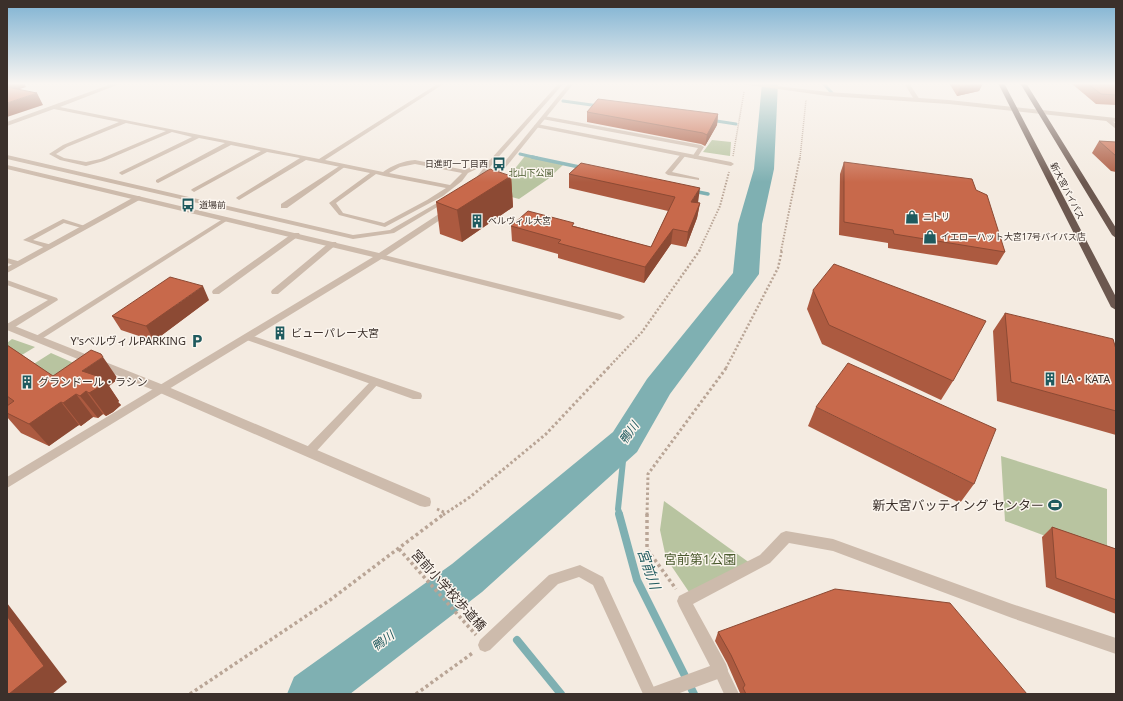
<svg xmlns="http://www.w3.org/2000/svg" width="1123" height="701" font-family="'Noto Sans','Noto Sans JP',sans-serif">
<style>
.green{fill:#b8c4a0}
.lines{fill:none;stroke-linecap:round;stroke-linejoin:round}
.stream-far3{stroke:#7fb0b2;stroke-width:3}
.stream-far2{stroke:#7fb0b2;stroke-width:3.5}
.stream-far1{stroke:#7fb0b2;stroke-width:6}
.stream{stroke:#7fb0b2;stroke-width:8}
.river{fill:#7fb0b2;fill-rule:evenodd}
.path-far4{stroke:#b9a596;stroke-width:1.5;stroke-dasharray:1 1;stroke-linecap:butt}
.path-far3{stroke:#b9a596;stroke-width:2;stroke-dasharray:1.5 1.5;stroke-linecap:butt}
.path-far2{stroke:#b9a596;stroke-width:2.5;stroke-dasharray:2 2;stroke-linecap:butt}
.path-far1{stroke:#b9a596;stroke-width:3;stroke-dasharray:2.5 2.5;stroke-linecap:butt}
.path{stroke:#b9a596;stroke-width:3.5;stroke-dasharray:3 3;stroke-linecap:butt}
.service{fill:#cdbbac;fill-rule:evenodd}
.minor{fill:#cdbbac;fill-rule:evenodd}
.tertiary{fill:#cdbbac;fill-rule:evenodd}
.trunk{fill:#6c584f;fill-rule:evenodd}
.wall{fill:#ac5a40}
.shaded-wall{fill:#8c4a34}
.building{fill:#c8694b;stroke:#8c4a34}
.labels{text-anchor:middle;stroke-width:3;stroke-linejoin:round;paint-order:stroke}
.far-poi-label{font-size:9px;fill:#3b302b;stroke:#fbf5ee;text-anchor:start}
.far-park-label{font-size:9px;fill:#4a5a2e;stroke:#fbf5ee}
.far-street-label{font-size:9px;fill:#3b302b;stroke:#fbf5ee}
.poi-label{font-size:11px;fill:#3b302b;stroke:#fbf5ee;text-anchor:start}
.water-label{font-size:12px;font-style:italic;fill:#1f5a5e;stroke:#fbf5ee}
.near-poi-label{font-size:13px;fill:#3b302b;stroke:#fbf5ee;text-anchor:end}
.near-park-label{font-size:13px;fill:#4a5a2e;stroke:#fbf5ee}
.near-street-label{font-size:13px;fill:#3b302b;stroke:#fbf5ee}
.near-water-label{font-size:14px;font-style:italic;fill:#1f5a5e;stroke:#fbf5ee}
</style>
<rect width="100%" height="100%" fill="#f4ebe1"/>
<!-- green -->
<path class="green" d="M712,140L731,142L730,156L703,152Z
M525,156L563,165L548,179L519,199L494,192L501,186Z
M12,339L35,347L7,364V343Z
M51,353L101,375L72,393L32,365Z
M1001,456L1107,489V559L1005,521Z
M664,501L754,566L689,592L666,558L660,530Z"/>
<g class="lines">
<!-- stream-far3 -->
<path class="stream-far3" d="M823,83L832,93
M563,101L599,106
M710,120L736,124
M520,154L537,158"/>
<!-- stream-far2 -->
<path class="stream-far2" d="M532,157L584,168
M693,191L708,194"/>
<!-- stream-far1 -->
<path class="stream-far1" d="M620,515L618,509L625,442"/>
<!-- stream -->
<path class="stream" d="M619,514L637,580L694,694
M517,640L561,694"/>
<!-- river -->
<path class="river" d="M762,83H778L774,169L762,224L759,274L670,394L637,452L482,592L350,694H287L294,677L452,564L613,432L647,379L733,273L738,224L754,169Z"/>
<!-- path-far4 -->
<path class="path-far4" d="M733,156L744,92
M800,158L806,100"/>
<!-- path-far3 -->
<path class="path-far3" d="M699,251L720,206L729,172
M781,251L800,157"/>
<!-- path-far2 -->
<path class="path-far2" d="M608,368L642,332L700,250
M726,368L778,268L782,250"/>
<!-- path-far1 -->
<path class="path-far1" d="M437,509L446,513
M443,515L470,497L546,434L609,367
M647,515L648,474L727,367"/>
<!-- path -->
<path class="path" d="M647,514V549L676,589
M399,549L476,635
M190,694L330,600L444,514
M416,694L474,652"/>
<!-- service -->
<path class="service" d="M114,83H122L60,107L319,159L439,83H445L325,160L383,172C393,165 403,161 415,160L465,170L480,162L490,160L559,83H564L494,162L476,185L471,184L487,164L468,173L462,181L443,196L385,227L339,215L329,203L370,173L306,160L239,200L236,198L237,197L300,158L267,152L194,192L191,190L192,189L261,151L231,145L158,183L156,182V180L225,143L199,138L122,175L119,173L120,172L192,137L172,132L104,161L86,166L60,160L49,154L63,145L119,122L54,109L7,126V122ZM126,123L166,131L100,159L86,162L64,158L56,154L67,147ZM415,164L462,173L450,185L389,173L400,167ZM376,174L384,176L446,188L427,200L384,223L343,213L336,203Z
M544,116L701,145L704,147L697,158L695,159L692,157L698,148L542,119L541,118Z
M683,153L686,155L672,172L699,178V180L668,175L665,173L681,154Z
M7,155L353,235L390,230L444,199L449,200L394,233L353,239L7,159Z
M226,217L229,219L228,220L40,340H34L33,338Z
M63,219L88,227L85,229L64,223L33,240L52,245L53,247L49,249L23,240Z
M293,233H299L300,235L219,294H213L212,292L213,290Z
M330,242H336L337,244L278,294H272L271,292L272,290Z
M7,258L21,262L22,264L18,266L7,263Z
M7,280L57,298L58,300L12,329H7V324L48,300L7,285Z
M375,379L378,380L380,382L378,384L313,455L309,456L305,455L304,452L305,449L372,380Z
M580,565L603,577L657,694H643L593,585L579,577L558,584L490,650L485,652L480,650L478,645L480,640L549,575Z
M720,663L725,665L739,694H724L713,670L715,665Z"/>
<!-- minor -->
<path class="minor" d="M904,83H909L920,100L919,101H915Z
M1105,118H1109L1116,124V129L1105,120Z
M537,124L731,162L734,164L731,166L535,127L534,126Z
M341,165L346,166L287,208H281V204Z
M136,196H139L143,198L7,273V267Z
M377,254H380L620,314L625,317L620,320L377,258L376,256Z
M7,323L166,386L430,498L431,502L430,506L425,507L420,506L158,392L7,330Z
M247,334L421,393L422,396L421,399H413L244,339L242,337Z
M786,531L833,539L1012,604L1116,638V654L1012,618L833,551L789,543L770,563L693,604L726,664L728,670L726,676L677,694H648L650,688L710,666L679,606L677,601L679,596L760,555L781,533Z"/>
<!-- tertiary -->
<path class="tertiary" d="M569,83H574L493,183H489V181Z
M734,83H752L828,92L949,100L1116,118V122L949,104L828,96Z
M7,165L379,253L445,210H451L452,212L383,258L7,488V477L373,257L7,169Z"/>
<!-- trunk -->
<path class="trunk" d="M998,83H1004L1116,297V310L1111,307Z
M1020,83H1026L1116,228V238L1112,235Z"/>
</g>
<!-- wall -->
<path class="wall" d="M949,83H983L979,91L957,96Z
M1071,83H1116V105L1096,104Z
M587,112L718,114L717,125L705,146L701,144L587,122Z
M1099,141L1116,142V172L1111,171L1092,153Z
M844,162L976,190L1005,252L997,265L888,248V243L839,235L840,174Z
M581,163L700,203L697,218L686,247L671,244L644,283L558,258V254L512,241L511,226H574L651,247L668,211L569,188V174Z
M511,176L513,207L462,242L440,234L436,202Z
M813,290L953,381L941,400L822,344L807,309Z
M209,300L154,341L121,330L112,316Z
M1005,313L1116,349V435L997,401L993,331Z
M7,345L53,376L118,379L109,386L119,401L118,402L121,405L113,412L106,416L103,414L98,418L93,417L81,426L79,425L73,428L49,446L21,433L7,417Z
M816,407L974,484L960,503L808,426Z
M1052,527L1116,549V614L1046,587L1042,537Z
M718,632L1027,694H740V693L727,663L715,641Z"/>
<!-- shaded-wall -->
<path class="shaded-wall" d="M7,83H24L26,87L7,93Z
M980,83H983L979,91L957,96L960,87Z
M37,93L43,105L7,117V103Z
M718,114L717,125L705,146L707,135Z
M511,176L513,207L462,242L457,210Z
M700,188L698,203L691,202Z
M700,203L697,218L686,247L688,232Z
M673,229L671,244L644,283L645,267Z
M203,286L209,300L154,341L146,326Z
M103,357L118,379L109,386L119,401L118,402L121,405L113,412L106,416L89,393L82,371Z
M86,391L103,414L98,418L80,396Z
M76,394L93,417L81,426L63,403Z
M61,402L79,425L49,446L29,424Z
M7,603L67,682L52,694H9Z"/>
<!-- building -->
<path class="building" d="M958,83H980L960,87Z
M1087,83H1116V95L1101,94Z
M7,87L37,93L7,103Z
M598,99L718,114L707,135L703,133L587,112Z
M1099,141L1116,142V156Z
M844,162L972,179L976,190L987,195L1005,252L894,234L893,230L844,222Z
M581,163L700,188L691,202L700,203L688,232L673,229L645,267L558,243L561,240L511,226L528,211L574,223L572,226L651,247L675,197L569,174Z
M490,169L511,176L457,210L436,202Z
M834,264L986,321L953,381L829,325L813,290Z
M170,277L203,286L146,326L112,316Z
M1005,313L1113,339L1116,349V411L1011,382Z
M7,345L53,376L91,350L101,354L103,357L82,371L103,378L100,381L105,383L96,389L89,393L86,391L80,396L76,394L63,403L61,402L55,406L29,424L7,413V406L14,401L7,396Z
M848,363L996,429L974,484L816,407Z
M1052,527L1116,549V600L1056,578Z
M835,589L950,603L1027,694H746L743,688L745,685L731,655L718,632Z
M7,616L44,666L9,694H7Z"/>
<!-- sky -->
<linearGradient id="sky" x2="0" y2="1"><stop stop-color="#7eb2d2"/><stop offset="0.46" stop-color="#faf6f2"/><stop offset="1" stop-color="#faf6f2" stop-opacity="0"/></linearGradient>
<rect width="1123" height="182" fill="url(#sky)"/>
<!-- icons -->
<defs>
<g id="bus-bare" transform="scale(1.08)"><path d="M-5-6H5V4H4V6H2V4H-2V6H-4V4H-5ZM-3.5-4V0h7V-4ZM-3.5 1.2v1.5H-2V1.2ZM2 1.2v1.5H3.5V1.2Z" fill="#1f5a5e" stroke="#fbf5ee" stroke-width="2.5" paint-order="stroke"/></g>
<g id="shop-bare" transform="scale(1.08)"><path d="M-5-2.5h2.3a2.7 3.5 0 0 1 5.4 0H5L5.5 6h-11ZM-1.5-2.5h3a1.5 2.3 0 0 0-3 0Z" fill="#1f5a5e" stroke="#fbf5ee" stroke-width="2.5" paint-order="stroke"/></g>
<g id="building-bare" transform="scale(1.08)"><path d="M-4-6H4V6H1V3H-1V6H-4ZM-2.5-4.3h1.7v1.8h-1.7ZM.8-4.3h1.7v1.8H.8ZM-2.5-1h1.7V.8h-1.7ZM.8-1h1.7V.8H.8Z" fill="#1f5a5e" stroke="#fbf5ee" stroke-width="2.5" paint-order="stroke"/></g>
<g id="parking-bare" transform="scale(1.08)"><path d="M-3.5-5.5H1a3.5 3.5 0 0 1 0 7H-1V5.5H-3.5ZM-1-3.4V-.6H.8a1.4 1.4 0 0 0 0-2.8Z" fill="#1f5a5e" stroke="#fbf5ee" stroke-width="2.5" paint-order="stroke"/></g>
<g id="stadium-bare" transform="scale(1.08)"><path d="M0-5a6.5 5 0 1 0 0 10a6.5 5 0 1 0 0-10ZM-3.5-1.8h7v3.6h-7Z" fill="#1f5a5e" stroke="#fbf5ee" stroke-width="2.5" paint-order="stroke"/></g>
</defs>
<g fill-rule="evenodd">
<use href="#bus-bare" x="499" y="164"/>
<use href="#bus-bare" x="188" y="205"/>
<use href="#shop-bare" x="912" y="217"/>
<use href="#building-bare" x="477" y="221"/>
<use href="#shop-bare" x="930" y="237"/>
<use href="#building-bare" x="280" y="333"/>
<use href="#parking-bare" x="197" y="341"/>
<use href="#building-bare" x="1050" y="379"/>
<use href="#building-bare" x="27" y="382"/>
<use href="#stadium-bare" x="1055" y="505"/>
</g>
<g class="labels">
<!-- far-poi labels -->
<g class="far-poi-label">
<text x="488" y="167" text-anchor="end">日進町一丁目西</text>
<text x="199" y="208">道場前</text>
<text x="923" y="220">ニトリ</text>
<text x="488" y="224">ベルヴィル大宮</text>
<text x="941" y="240">イエローハット大宮17号バイパス店</text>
</g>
<!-- far-park labels -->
<g class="far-park-label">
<text x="531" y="176">北山下公園</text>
</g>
<!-- far-street labels -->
<g class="far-street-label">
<text transform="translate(1067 191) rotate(63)" y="3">新大宮バイパス</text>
</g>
<!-- poi labels -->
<g class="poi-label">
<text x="291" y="337">ビューパレー大宮</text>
<text x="186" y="345" text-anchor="end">Y'sベルヴィルPARKING</text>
<text x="1061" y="383">LA・KATA</text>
<text x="38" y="386">グランドール・ラシン</text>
</g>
<!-- water labels -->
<g class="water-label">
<text transform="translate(629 433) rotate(-55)" y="4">鴨川</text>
<text transform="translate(383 641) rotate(-36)" y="4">鴨川</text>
</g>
<!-- near-poi labels -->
<g class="near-poi-label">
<text x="1044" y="510">新大宮バッティング センター</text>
</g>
<!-- near-park labels -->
<g class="near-park-label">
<text x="700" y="564">宮前第1公園</text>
</g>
<!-- near-street labels -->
<g class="near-street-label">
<text transform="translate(449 590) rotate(48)" y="5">宮前小学校歩道橋</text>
</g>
<!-- near-water labels -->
<g class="near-water-label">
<text transform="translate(649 569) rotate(71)" y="5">宮前川</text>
</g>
</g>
<!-- border -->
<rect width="1123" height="701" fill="none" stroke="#3b302b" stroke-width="16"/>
</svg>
